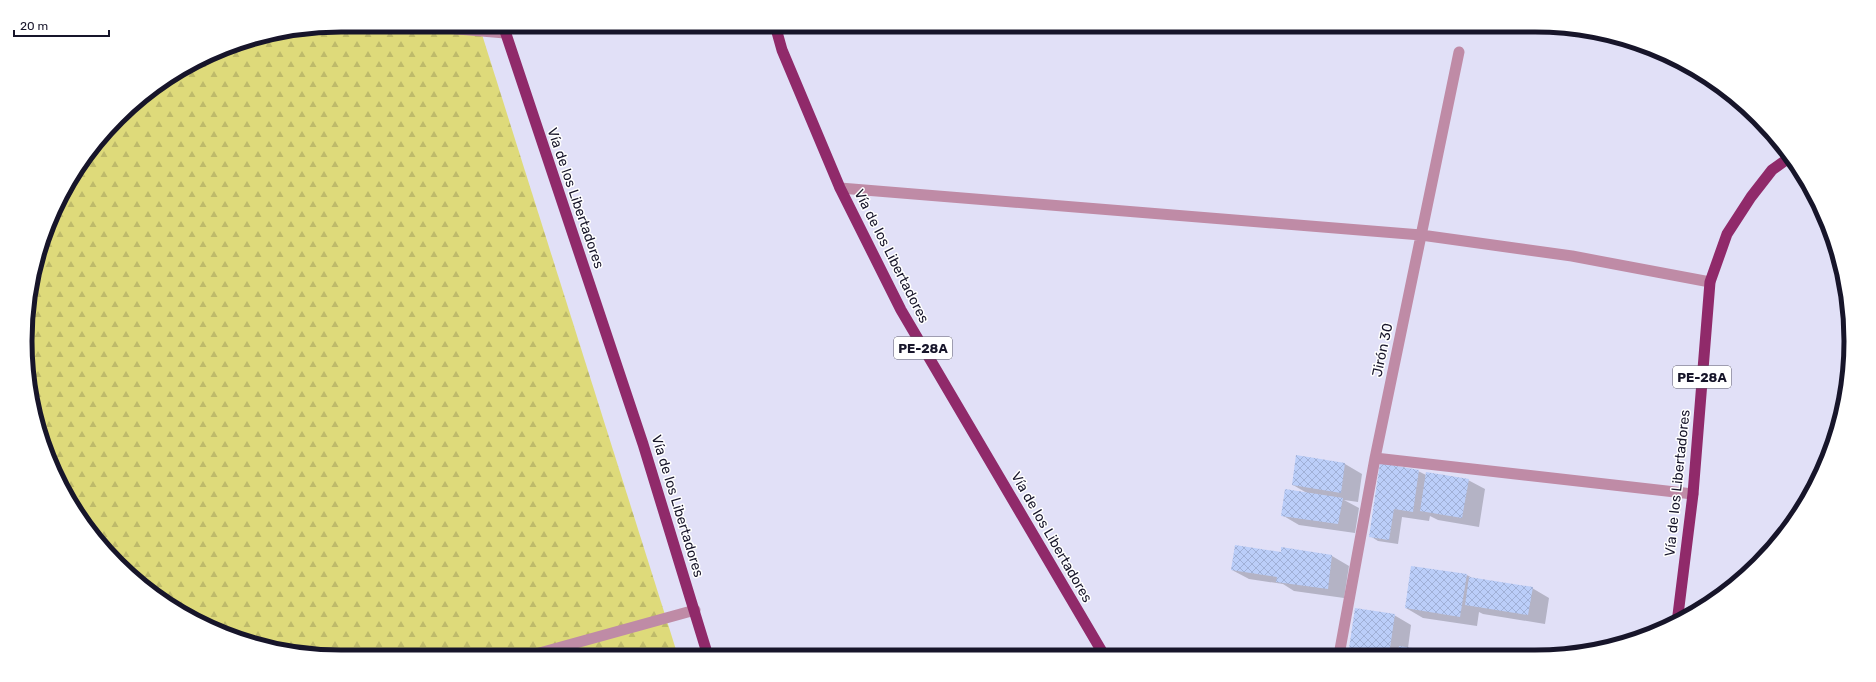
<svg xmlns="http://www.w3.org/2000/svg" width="1876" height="682" font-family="Rubik,sans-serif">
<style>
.forest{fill:url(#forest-firs)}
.shadow{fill:#0003}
.building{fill:url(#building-cross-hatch)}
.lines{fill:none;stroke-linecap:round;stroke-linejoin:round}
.service{stroke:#bf8ba6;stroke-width:11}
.minor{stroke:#bf8ba6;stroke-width:11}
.trunk{stroke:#902a6a;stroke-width:11}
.labels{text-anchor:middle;stroke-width:3;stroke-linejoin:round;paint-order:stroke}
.shield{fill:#fff;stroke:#5d5b6a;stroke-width:1}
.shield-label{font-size:13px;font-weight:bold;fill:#17152a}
.street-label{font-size:14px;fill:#17152a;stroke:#fff}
.rim{fill:none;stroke:#17152a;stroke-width:5}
</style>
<defs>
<pattern id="forest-firs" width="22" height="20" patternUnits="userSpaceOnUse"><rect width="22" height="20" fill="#deda7a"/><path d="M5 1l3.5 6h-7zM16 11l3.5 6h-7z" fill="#beba6a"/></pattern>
<pattern id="building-cross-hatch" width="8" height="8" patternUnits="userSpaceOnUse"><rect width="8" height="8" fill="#bbcef9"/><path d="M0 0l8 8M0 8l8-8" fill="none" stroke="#a0b0d6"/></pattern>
</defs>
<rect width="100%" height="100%" fill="#e1e0f7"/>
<!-- forest -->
<path class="forest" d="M341,25H479L678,656L341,657L259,646L165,604L117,564L78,517L36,423L26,361L28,300L58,201L90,148L132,104L220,49L280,31Z"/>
<!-- shadow -->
<path class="shadow" d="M1345,464L1362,474L1358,502L1344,500L1359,508L1355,533L1299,525L1282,515L1307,493L1293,485Z
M1418,471L1426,475L1468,480L1485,489L1479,527L1438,520L1430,516L1429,521L1402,517L1398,544L1378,541L1370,536Z
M1282,548L1332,556L1349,566L1344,598L1294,591L1283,584L1249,579L1232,570L1281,553Z
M1467,575L1474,579L1532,588L1549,598L1545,624L1483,614L1479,612L1477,626L1423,618L1406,608Z
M1394,615L1411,625L1408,648L1433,652L1437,655H1349Z
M1501,650L1529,654H1500Z"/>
<!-- building -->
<path class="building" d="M1296,455L1345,463L1341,493L1292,485Z
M1380,463L1419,470L1413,512L1394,509L1389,540L1369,537Z
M1426,472L1469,479L1462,518L1420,511Z
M1285,489L1343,498L1338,524L1281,516Z
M1235,545L1281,552V547L1332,555L1328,589L1276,582L1277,577L1231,570Z
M1411,566L1467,574L1460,617L1405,608Z
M1469,577L1533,587L1528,615L1465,605Z
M1355,608L1395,614L1389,655H1348Z
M1399,646L1433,651L1432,655H1397Z
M1500,649L1530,653V654H1499Z"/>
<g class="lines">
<!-- service -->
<path class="service" d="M440,25L446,28L505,33"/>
<!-- minor -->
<path class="minor" d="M840,188L1421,235L1572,256L1710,282
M1375,458L1693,494
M1339,655L1375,458L1459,52
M525,657L695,610"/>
<!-- trunk -->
<path class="trunk" d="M503,25L643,444L708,656
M775,25L782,50L840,188L901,310L1104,655
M1677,623L1693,494L1710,282L1727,234L1751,197L1772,170L1790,157"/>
</g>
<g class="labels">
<!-- shield labels -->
<g class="shield">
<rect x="894" y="337" width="58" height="22" rx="3"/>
<rect x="1673" y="366" width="58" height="22" rx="3"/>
</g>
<g class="shield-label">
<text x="923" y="353">PE-28A</text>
<text x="1702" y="382">PE-28A</text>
</g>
<!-- street labels -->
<g class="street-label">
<text transform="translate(576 198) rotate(71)" y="5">Vía de los Libertadores</text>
<text transform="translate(892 256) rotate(63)" y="5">Vía de los Libertadores</text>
<text transform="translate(1382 350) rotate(-78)" y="5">Jirón 30</text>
<text transform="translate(1677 483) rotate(-84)" y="5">Vía de los Libertadores</text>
<text transform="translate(678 506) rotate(73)" y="5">Vía de los Libertadores</text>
<text transform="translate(1052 537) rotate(60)" y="5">Vía de los Libertadores</text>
</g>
</g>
<!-- crop -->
<path d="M0 0H1876V682H0ZM341 32H1535A309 309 0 0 1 1844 341V341A309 309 0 0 1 1535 650H341A309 309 0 0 1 32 341V341A309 309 0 0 1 341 32Z" fill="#fff" fill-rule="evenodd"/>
<path class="rim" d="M341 32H1535A309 309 0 0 1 1844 341V341A309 309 0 0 1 1535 650H341A309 309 0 0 1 32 341V341A309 309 0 0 1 341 32Z"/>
<!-- scale -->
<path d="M14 30v6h95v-6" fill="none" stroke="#17152a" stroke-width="2"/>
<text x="20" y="30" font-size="12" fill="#17152a" stroke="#ffffff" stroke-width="3" paint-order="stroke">20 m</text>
</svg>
